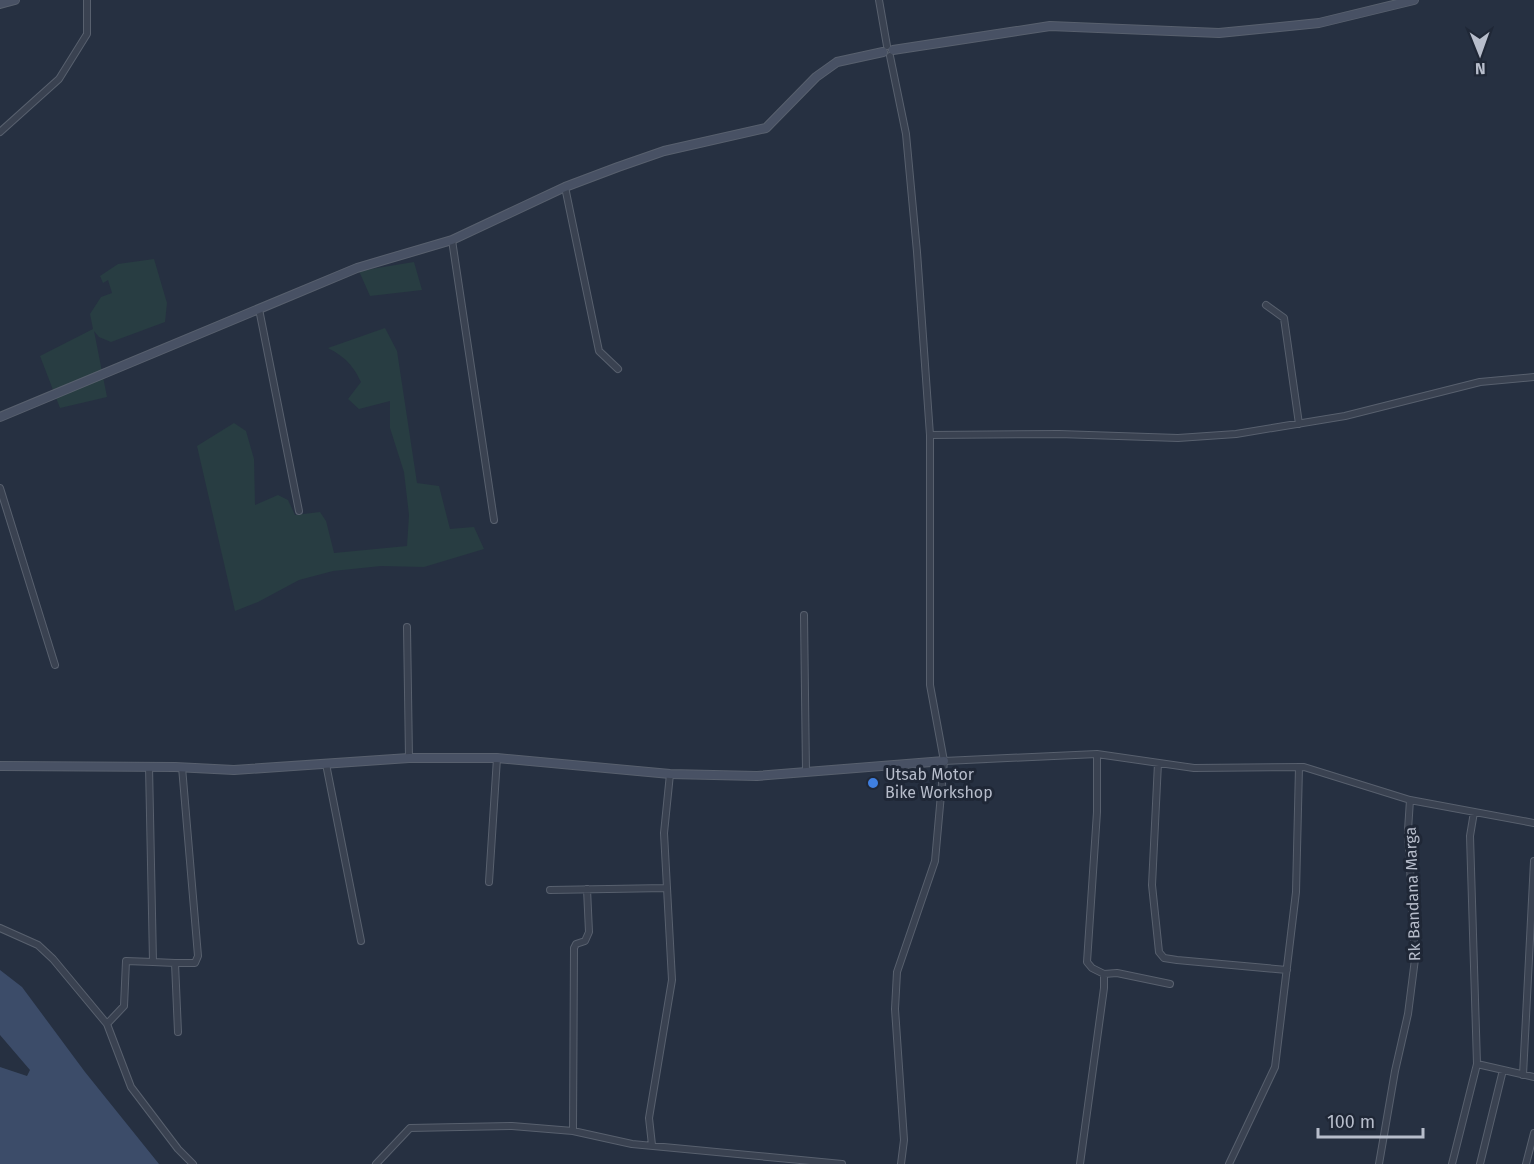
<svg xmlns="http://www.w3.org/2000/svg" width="1534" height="1164" font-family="'Fira Sans',sans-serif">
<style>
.green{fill:#283d42}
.water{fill:#3c4c69}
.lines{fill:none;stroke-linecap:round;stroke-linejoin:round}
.street-casing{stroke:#58606e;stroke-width:8}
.secondary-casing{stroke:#58606e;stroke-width:10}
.street{stroke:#3a4251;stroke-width:6}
.secondary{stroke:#485164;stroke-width:8}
.shop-dot{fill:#3f7fe0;stroke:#1f2736;stroke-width:2}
.labels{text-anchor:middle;stroke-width:6;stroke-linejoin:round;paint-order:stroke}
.poi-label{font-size:16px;fill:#b7bdcb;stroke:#1f2736;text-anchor:start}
.street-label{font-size:16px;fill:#b7bdcb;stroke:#1f2736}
</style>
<rect width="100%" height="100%" fill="#263041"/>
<!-- green -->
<path class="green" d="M154,259L167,303L165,322L111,342L99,337L94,331L107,397L60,408L40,356L93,329L90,314L101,297L112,293L108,280L103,283L100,276L118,264Z
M414,262L422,290L370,296L359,271Z
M385,328L397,351L417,483L439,486L450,529L474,527L484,549L424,567L381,566L333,571L299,580L258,602L235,611L197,446L234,423L246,431L254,459L255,505L278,495L288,500L295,515L320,512L326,521L334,553L407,546L409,515L404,472L390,428V401L359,409L348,399L361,382C353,365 345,357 328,348Z"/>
<!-- water -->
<path class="water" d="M0,970L22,987L85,1072L159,1164H0V1067L27,1076L30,1070L0,1035Z"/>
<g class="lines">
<!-- street casing -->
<g class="street-casing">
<path id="street" d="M879,0L887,46
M890,56L906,134L917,252L930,435V685L944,761L935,861L897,972L895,1009L904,1140L901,1164
M0,132L59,79L87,34V0
M565,187L599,351L618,369
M452,240L494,520
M1266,305L1284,318L1299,424
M259,309L299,511
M930,435L1059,434L1178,438L1236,434L1345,416L1480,382L1534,377
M0,488L55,665
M804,615L806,772
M407,627L409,758
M944,761L1097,754L1194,768L1304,767L1410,800L1534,823
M1158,763L1152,885L1159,952L1164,958L1177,960L1287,970
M326,764L361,941
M1474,812L1470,836L1477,1064L1534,1077
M489,882L497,758
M550,890L666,888
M0,928L38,945L53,959L107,1024L131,1087L178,1149L193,1164
M153,962L175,963L178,1032
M175,963H195L198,956L182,767
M1104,974L1117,973L1170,984
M107,1024L124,1006L126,961L153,962L149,766
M1523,1075L1534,861
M573,1131L574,948L576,944L585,941L589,932L587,889
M652,1145L649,1118L672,980L664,833L670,774
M376,1164L410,1128L512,1126L573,1131L632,1144L842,1164
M1080,1164L1104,988V974L1092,968L1087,962L1097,812V754
M1229,1164L1275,1067L1296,892L1299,767
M1379,1164L1395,1071L1408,1014L1415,959L1408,830L1410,800
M1452,1164L1477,1064
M1480,1164L1503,1070
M1526,1164L1534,1133"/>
</g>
<!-- secondary casing -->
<g class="secondary-casing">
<path id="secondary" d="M0,4L15,0
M893,50L1050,26L1219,33L1319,23L1414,0
M0,417L357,268L452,240L565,187L618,167L664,151L766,128L816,77L837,62L883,52
M0,766L175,767L234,770L409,758H497L670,774L757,776L944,761"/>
</g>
<!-- street -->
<use href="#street" class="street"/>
<!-- secondary -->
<use href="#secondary" class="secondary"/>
</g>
<!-- markers -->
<circle class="shop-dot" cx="873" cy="783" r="6"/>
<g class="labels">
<!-- poi labels -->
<g class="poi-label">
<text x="885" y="780">Utsab Motor<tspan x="885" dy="18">Bike Workshop</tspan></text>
</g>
<!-- street labels -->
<g class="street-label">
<text transform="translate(1412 894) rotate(-92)" y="6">Rk Bandana Marga</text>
</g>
</g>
<!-- north arrow -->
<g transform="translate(1480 54) rotate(179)" stroke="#1f2736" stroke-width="4.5" paint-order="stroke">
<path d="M0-4.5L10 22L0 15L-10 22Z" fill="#b7bdcb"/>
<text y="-9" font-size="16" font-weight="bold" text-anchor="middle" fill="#b7bdcb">N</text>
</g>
<!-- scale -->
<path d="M1318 1128v9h105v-9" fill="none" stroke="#b7bdcb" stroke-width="3"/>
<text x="1327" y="1128" font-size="18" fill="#b7bdcb" stroke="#1f2736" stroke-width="4.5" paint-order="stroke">100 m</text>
</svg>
